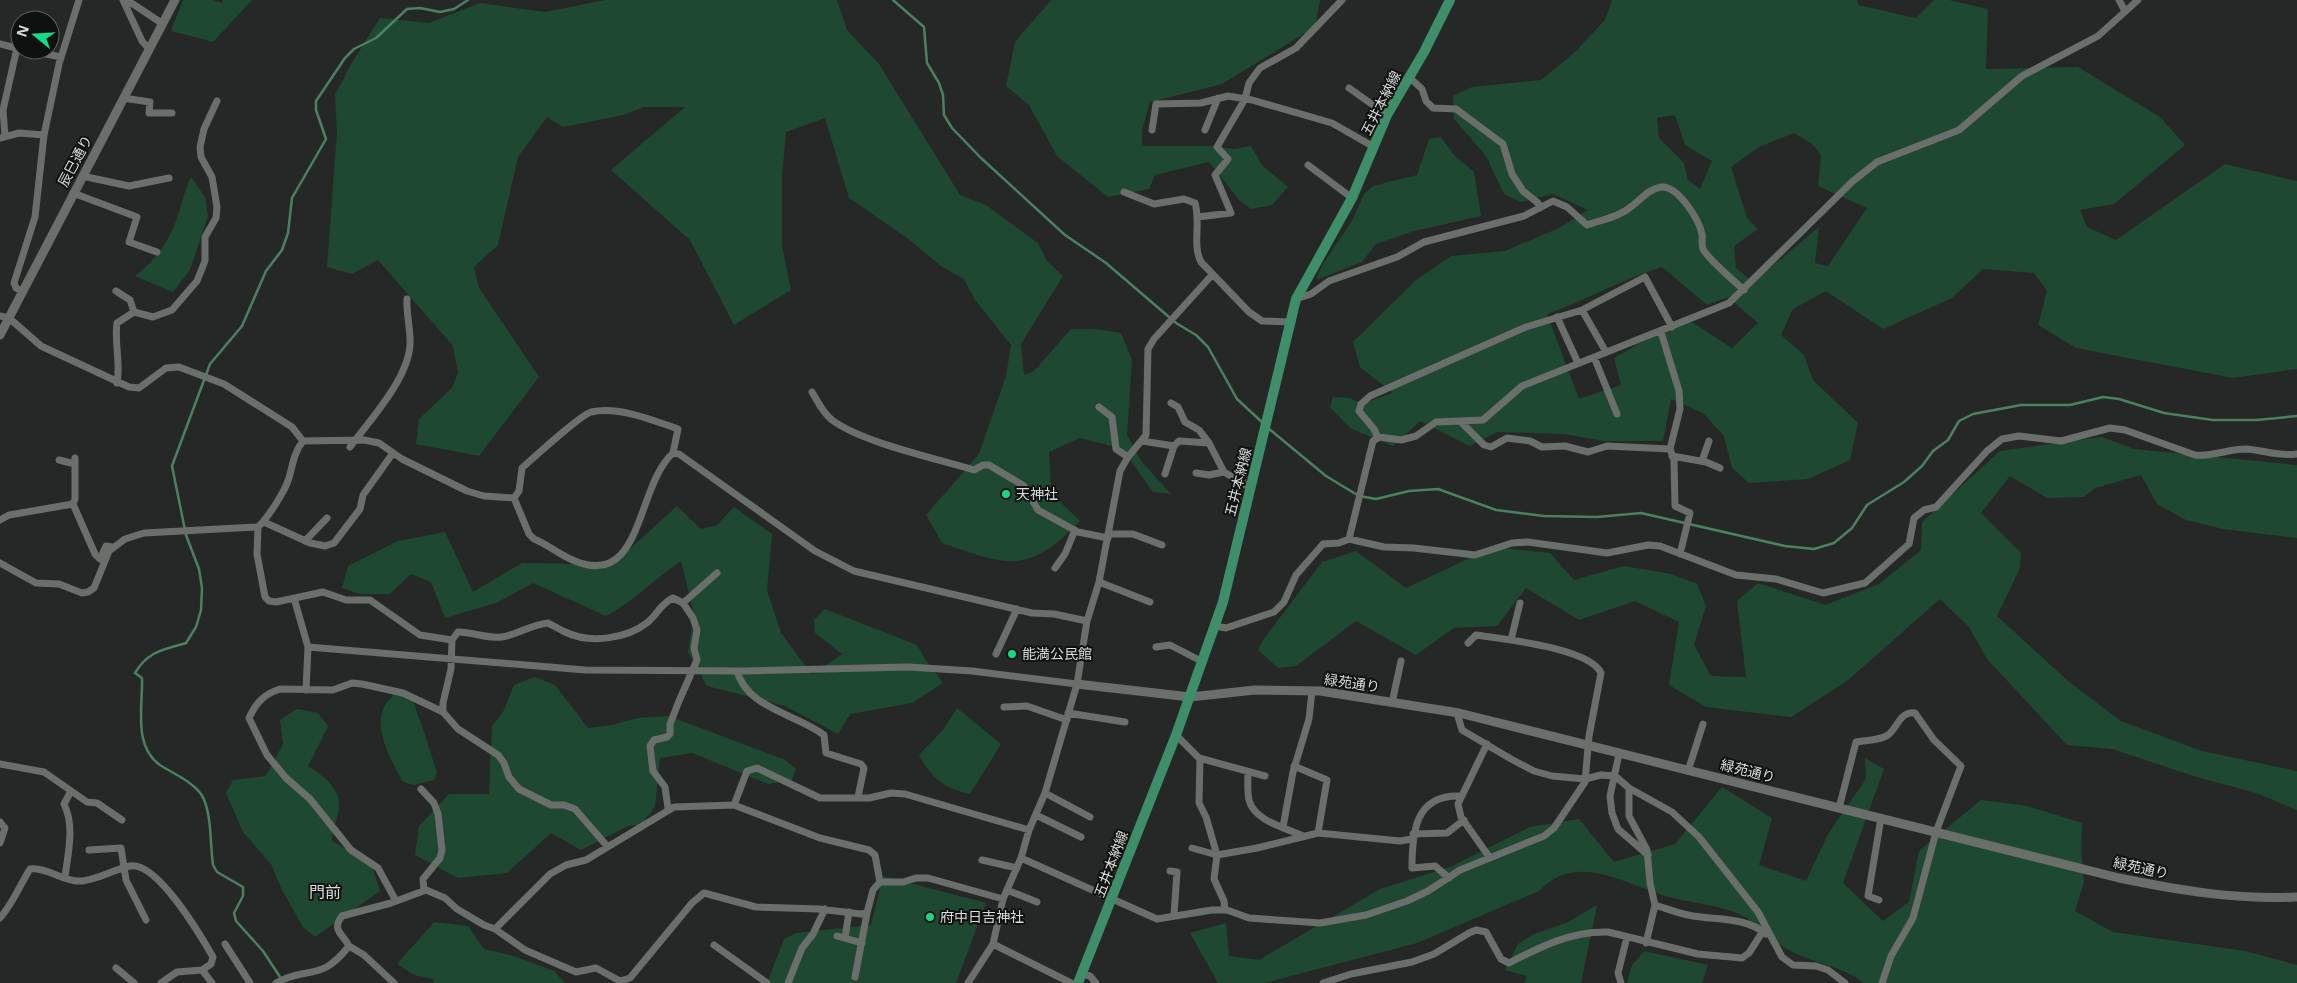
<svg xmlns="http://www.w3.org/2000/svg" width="2297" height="983" font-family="'Noto Sans','Noto Sans JP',sans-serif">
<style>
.green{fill:#1f4832;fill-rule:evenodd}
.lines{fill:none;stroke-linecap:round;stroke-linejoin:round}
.stream{stroke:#4b8162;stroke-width:2.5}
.minor{stroke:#6a6f6c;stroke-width:7}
.tertiary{stroke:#6a6f6c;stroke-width:9}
.primary{stroke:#3e8e6a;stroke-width:10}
.poi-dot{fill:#13d989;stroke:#0f1110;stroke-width:2}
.labels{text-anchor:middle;stroke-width:4;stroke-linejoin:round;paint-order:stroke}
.street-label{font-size:14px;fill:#dbdddc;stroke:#0f1110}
.poi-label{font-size:14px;fill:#dbdddc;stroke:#0f1110;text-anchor:start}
.quarter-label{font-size:16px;fill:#dbdddc;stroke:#0f1110}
</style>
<rect width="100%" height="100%" fill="#252826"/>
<!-- green -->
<path class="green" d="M183,0H212L222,3L223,0H252L213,42L171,31Z
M605,0H837L847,30L879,64L960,195L986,205L1038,243L1047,261L1063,276L1021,344L1024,375L1034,371L1071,329H1095L1121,333L1132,360L1127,435L1141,461L1171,494L1153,492L1126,454L1115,447L1080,438L1049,452L1051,493L1080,521C1028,575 1008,566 942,543L926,515L979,454L1006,376L1011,345L975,300L964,279L941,266L907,238L849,198L825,118L786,132L782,176V246L791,290L734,325L690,240L611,170L685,107H644L623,115L563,127L547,117L518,157L498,245L474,267L479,288L539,377L479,456L416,444L419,419L452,388L458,373L453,346L378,260L352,274L327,267L337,132L335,95L351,64L380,18L429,23L480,3L545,12Z
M1051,0H1320L1315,27L1222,84L1150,102L1142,130V146H1210L1235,149L1251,146L1262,165L1288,187L1272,205L1251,209L1239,200L1209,162L1155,175L1149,189L1108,197L1057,156L1029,105L1006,86L1015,42Z
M1612,0H1857L1858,5L1916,18L1934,0H1949L1988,9L1986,69L2078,67L2160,117L2185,145L2114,204L2080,210L2087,227L2116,240L2225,164L2297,181V369L2233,378L2076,348L2038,325L2047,291L2034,273L1983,269L1952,298L1883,329L1826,291L1793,309L1781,335L1804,355L1813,380L1858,423L1850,460L1808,479L1749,483L1732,468L1724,436L1703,413L1671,399L1663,441H1603L1564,434L1497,432L1470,446L1420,421L1393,446L1350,428L1330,407L1333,397L1350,398L1362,404L1393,393L1360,367L1353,342L1416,280L1451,256L1505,251L1559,228L1588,210L1553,194L1521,202L1504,194L1486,156L1454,119L1453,96L1472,87L1541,80L1575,52L1605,20ZM1675,115L1685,145L1712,161L1700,189L1688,180L1684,163L1659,138L1657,118ZM1794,133L1812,144L1821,155L1818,186L1867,208L1828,266L1815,263L1819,227L1753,282L1736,268L1734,246L1758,229L1747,218L1731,167L1759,147ZM1662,267L1707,305L1728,297L1758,323L1732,348L1684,317L1614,358L1621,385L1579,399L1547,314C1587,300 1622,279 1662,267Z
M1441,137L1454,155L1474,172L1481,216L1414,231L1376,244L1362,262L1316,280L1322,265L1352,221L1364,194L1373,186L1417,175L1429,139Z
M191,177L205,197L208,216L190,270L173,292L135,276C152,263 166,246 174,226C181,210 183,193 191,177Z
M2102,437L2134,449L2297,465V538L2223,529L2186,520L2157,504L2141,475L2095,488L2084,497L2047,498L2010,476L1981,513L2021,553L2020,568L1997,616L2068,681L2121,721L2202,751L2297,771V810L2256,793L2193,776L2112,749L2067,745L1987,659L1969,627L1940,599L1847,681L1791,717L1706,707L1669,685L1679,622L1635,601L1579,620L1526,588L1497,626L1454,628L1416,655L1356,621L1296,666L1278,668L1258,650L1263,640L1322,562L1356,551L1406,588L1493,547L1550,553L1574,580L1624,566L1671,574L1697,584L1706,606L1694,645L1711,676L1746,677L1737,601L1758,583L1825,605L1879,584L1921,550L1922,522L2000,451Z
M677,506L701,529L717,525L734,507L772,534L767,590L781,633L812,675L842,654L815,633L814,620L825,609L917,645L925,659L943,683L912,703L850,714L838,734L785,706L707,686L688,652L694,615L681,561C655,578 633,602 606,616L533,583L496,603L445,618L431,582L411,574L390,594H360L342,588L348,566L398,541L445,532L473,592L522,563L584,564L619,559Z
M535,677L555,685L588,728L612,725L638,718L669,716L785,760L796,769L792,780L768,784L692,753L660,758L655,807L641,825L628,826L581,850L551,833L507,873L458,878L415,855L419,826L449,794H489L492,726L503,712L514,685Z
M397,691L410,693L423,729L437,773L434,780L414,785L403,782C392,761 373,731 384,707C387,701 393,696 397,691Z
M957,708L1001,744L970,794C944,788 932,779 919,755L943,730Z
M297,709L318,713L328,726L308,766C321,774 340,788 339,805C339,817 332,828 332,841L360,857L373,869L380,891L315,937L303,927L282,890L271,864L243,832L226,793L233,780L266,776L283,744L280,720Z
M1865,758L1884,769L1843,883L1883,921L1909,902L1919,851L1981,800L2027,806L2082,823L2081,850L2084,882L2075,911L2113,932L2245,951L2297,965V983H1865C1842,967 1816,963 1792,952C1774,943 1760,925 1743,916C1719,904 1694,904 1669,897C1626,885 1577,850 1539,891L1417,943L1264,983H1218L1190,933L1226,923L1229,956L1259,960L1380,889L1450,867L1530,827L1579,819L1614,862L1675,844L1722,787L1772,818L1759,865L1806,881L1828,834L1866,779Z
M883,876L986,903L956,983H767L784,939L796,933L871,925Z
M1597,905L1581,983H1524L1527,976L1505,970L1518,944L1534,934L1566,923Z
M434,922L468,926L484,949L514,956L554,971L565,983H433L434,979L414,975L397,964Z
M1644,951L1708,965L1702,983H1627L1632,965Z"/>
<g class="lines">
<!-- stream -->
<path class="stream" d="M893,0L924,27L927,63L939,83L943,95L944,115L952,128L981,158L1065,235L1106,263L1176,323L1196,335L1208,347L1237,399L1264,424
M1268,428L1326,476L1359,496L1376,499L1409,491L1438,489L1496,510L1544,516L1597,517L1641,513L1785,546L1814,549L1834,543L1852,528L1867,505L1904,482L1922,466L1933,451L1948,440L1959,421L1973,414L2021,405H2070L2103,397L2119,399L2164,413L2213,420H2257L2297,416
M282,980L263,951L236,921L234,913L243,896V887L217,872L213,865C210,845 212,810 201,794C192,782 175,774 163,767C132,749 143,707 142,678L135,673C148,651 163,650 186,643L196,627L201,610L202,588L199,569L186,535L172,466L210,364L242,326L266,271L282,250L288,233L292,198L326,139L316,110V101L345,58L354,49L376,38L407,9L420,8L440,12L454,9L468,0"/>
<!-- minor -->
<path class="minor" d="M123,0L142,41L149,49
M127,0L163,24
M2119,0L2125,11
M0,44L20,49
M26,50L61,57
M1409,77L1422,89L1426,101L1433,108L1456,109L1503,144L1512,174L1523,191L1538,203L1540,208
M1349,88L1387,115
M123,98L150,102L149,113H172
M1152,130L1156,104L1201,103L1228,96L1252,100L1332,123L1374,147
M1205,130L1218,98
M5,136L3,110L17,48
M0,138L19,133L44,135
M1308,165L1352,198
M82,176L129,186L169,178
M1124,192L1154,204L1184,199L1195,203C1201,223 1192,245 1201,262L1249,312L1262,321L1292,322
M73,193L137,217L129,242L157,252
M1198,217L1231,213L1215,175L1228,159L1217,147L1245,99L1249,83L1260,68L1296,48L1342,0
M23,291L16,288L14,283L35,217L44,135L59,64L79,0
M116,291L130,300L134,312L153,317L172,310L197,281L205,261V237L216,218L217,207L212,177L201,157L200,147L204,129L217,101
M1296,299L1311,294L1329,281L1397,257L1424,242L1524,216L1553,201L1567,207L1587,225C1603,219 1618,218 1632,206C1641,199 1649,189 1661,187C1678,185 1699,220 1702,234C1703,239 1701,245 1703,249C1707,257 1736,283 1744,290
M1582,310L1606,352
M0,316L9,318L41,346L129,387L139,388L166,368L179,367L224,384L292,427L303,441L364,440L379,443L402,459L467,491L484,496L514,498
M1557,317L1578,363
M1661,332L1679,391L1680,409L1670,449L1674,460L1675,506L1690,513L1680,554
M1594,357L1617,414
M117,383C121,363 114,343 117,323L134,312
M812,392C818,402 822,412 832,420C863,443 935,458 974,470L983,465H989L1024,486L1038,510L1078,532L1108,538
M1171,403L1178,407L1185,422L1199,430L1209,443
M1099,407L1112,417L1116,449L1128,457
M1461,422L1484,445L1491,447L1507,438L1530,441L1542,447L1565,446L1588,452L1607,446L1670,449
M1378,438L1374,429L1359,411L1361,404L1370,396L1526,327L1582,310L1645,277L1672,327
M1142,441L1174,446
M350,447C370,420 408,379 410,345C411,330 406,314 407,299
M1672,456L1706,462L1720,468
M59,460L75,464
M1702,461L1709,441
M1196,473L1209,475L1224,472
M1165,474L1174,446L1179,441L1209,443L1224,472L1251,488
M514,498L529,534L534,539C549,545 561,556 575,561C643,589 636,486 673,453L679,454L815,551L854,571L1032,613L1054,614L1087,621
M514,498L519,491L522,468C533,458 581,415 591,412C619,406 652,420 678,429L673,453
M73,504L95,554L100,559L106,546L113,547
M0,520L9,515L73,504L75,499V458
M264,522L310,543L325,546L334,543L360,509L363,495L393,453
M258,527L257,554L265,597L269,601L276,602L323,592L346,600H370L420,635L452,640
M1108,534H1133L1162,545
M1349,539L1373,441L1379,437L1401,440L1416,436L1436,422L1483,420L1522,386L1729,303L1853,181L1877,162L1959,130L2022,76L2098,36L2138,0
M305,541L327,518
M0,563L36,583L59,584L82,593L88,592L94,588L109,551L125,539L144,533L258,527C268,518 285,491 289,478C293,464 294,452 303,441
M1055,568L1065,554L1075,530
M1099,582L1150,602
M294,598L308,647L306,690
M683,603L717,573
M1215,626L1226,628L1274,612L1284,602L1296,575L1323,544L1339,543L1349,539L1384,547L1414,548L1475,555L1512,543L1528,542L1607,553L1648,545L1660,546L1736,575L1776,579L1823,593L1865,583L1909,544L1914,518L1924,510L1936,507L1987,451L2002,439L2019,436L2061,441L2110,428L2125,430L2195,455C2212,457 2228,449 2246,449C2263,450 2280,457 2297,454
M1511,640L1520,603
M308,647L585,670L744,671L908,667L972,671L1077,684
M1156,647L1170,645L1203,662
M996,654L1017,609
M737,671C747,708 796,714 824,735L826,753L861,764L864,768L858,797
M1392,703L1401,661
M1004,707L1027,706L1067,720
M1068,713L1125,722
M1457,713L1462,730L1511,759L1534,771L1552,776L1585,779L1601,775L1615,776L1629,788L1672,812L1699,837L1758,912L1782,957L1793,965L1816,966L1828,970L1845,983
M1176,735L1199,758L1265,776
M1487,744L1458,804L1461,817L1490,858
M1619,754L1610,796L1612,813L1618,829L1648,855
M1200,759L1199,803L1206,817L1217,855L1214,879L1224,901L1225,910
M0,764L44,772L87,802L97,803L122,820
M1294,766L1327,780L1318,833
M1688,771L1703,724
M1248,772C1248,780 1247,791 1249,800C1254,821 1286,828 1303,836
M1629,788V816L1647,850L1650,883L1655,905L1646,943
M421,789L434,803L438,814L442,850L440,858L423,879L424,890
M1045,793L1090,817
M734,805L747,771L757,768L820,798H869L891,793L905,794L1029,830
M1839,808L1856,742C1866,740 1879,741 1888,735C1898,727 1900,711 1915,713L1934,740L1961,766L1936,832L1913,918L1891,956L1882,983
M1036,815L1081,837
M0,822L5,828L0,843
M1283,827L1293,772L1309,719L1312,691
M1413,834L1447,833L1464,820
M607,846L575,809L564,805H551L519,789L509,777L504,763L498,755L458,729L443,712V703L451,669L452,640L458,632C473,632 488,639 502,637C517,635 530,625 548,623C554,626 559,629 565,632C590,644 627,639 648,622C658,614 660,604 673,598L683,603L693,618L697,630L694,648L697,660L679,701L670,724V734L667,737L654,740L650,746L653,771L665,787L668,808
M1192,848L1217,855L1257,848L1318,833L1400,841L1412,839
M89,850L121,848L126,880L146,920
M1021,858L1157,919L1212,910H1227L1249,918L1320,923L1366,915L1407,901L1428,891L1460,870L1544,836L1554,828L1585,782L1589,736L1601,673C1590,648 1503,639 1476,635L1468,643
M982,860L1017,868
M1170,871L1177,872L1174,915
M65,877C68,853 75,826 64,804L71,791
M1449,878L1435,866L1412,868C1412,832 1415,794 1461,796
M880,882H903L916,878H928L1003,899
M1007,890L1037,902
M1879,900L1868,896L1881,818
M396,901L378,868L351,850L310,799L286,778L267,755L249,718C256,703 264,694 280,689L333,690L352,683L362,684L403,693L443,712
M1655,905C1668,909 1680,914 1693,916C1718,920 1746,917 1766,934
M0,918C12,905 20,885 30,869C46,867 63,881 79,881C92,882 115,869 130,866C157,861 201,936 213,957L211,964L202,970L177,972L161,983
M837,936L862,943
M845,938L849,912
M225,944L250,983
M993,944L1071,983
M714,945L767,983
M349,946L364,955L394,983
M116,968L134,983
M202,970L212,983
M1082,974L1090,976L1096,983
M855,977L867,913
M276,983C309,965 320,983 349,946C343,934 331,930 342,916L391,903L426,890L445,898L457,909L484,925L495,929L525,950L576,972L596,968L620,981L630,978L692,903L704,893L756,907L819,909L861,914L867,913L873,890L880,882L875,855L869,850L820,838L734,805L674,807L586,860L566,865L550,874L495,929
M788,983L802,948L813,934L825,909
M968,983L993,944L1003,899L1021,858L1029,830L1045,793L1077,684L1087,621L1099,582L1120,471L1128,457L1146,435L1148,349L1154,339L1212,275
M1323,983L1351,974L1412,962L1434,954L1469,933L1476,930L1486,932L1501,959L1509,963C1540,947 1571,931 1608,932L1698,954L1742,958L1749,953L1763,931
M1621,983L1618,973L1627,937"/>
<!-- tertiary -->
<path class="tertiary" d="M0,335L175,0
M1077,684L1190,697L1255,690L1320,691L1459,713L2119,878C2178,890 2236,900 2297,897"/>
<!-- primary -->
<path class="primary" d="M1078,983L1176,735L1223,602L1296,299L1352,198L1387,115L1424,52L1450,0"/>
</g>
<!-- markers -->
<g class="poi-dot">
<circle cx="1006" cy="494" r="5"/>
<circle cx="1012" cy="654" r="5"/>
<circle cx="930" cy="917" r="5"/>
</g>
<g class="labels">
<!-- street labels -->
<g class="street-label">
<text transform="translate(1381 103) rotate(-63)" y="5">五井本納線</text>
<text transform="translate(75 161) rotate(-62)" y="5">辰巳通り</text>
<text transform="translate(1238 482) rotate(-76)" y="5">五井本納線</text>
<text transform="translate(1352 683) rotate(8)" y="5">緑苑通り</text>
<text transform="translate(1748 771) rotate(14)" y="5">緑苑通り</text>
<text transform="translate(1111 864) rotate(-69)" y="5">五井本納線</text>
<text transform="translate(2141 868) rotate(12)" y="5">緑苑通り</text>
</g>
<!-- poi labels -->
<g class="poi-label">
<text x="1016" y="499">天神社</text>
<text x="1022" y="659">能満公民館</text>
<text x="940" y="922">府中日吉神社</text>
</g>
<!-- quarter labels -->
<g class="quarter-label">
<text x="325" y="898">門前</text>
</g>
</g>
<!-- north arrow -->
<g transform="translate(35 35) rotate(288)"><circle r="24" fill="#0f1110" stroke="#616362"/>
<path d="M0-4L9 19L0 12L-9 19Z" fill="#13d989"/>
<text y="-8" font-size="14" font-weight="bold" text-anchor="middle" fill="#dbdddc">N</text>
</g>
</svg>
